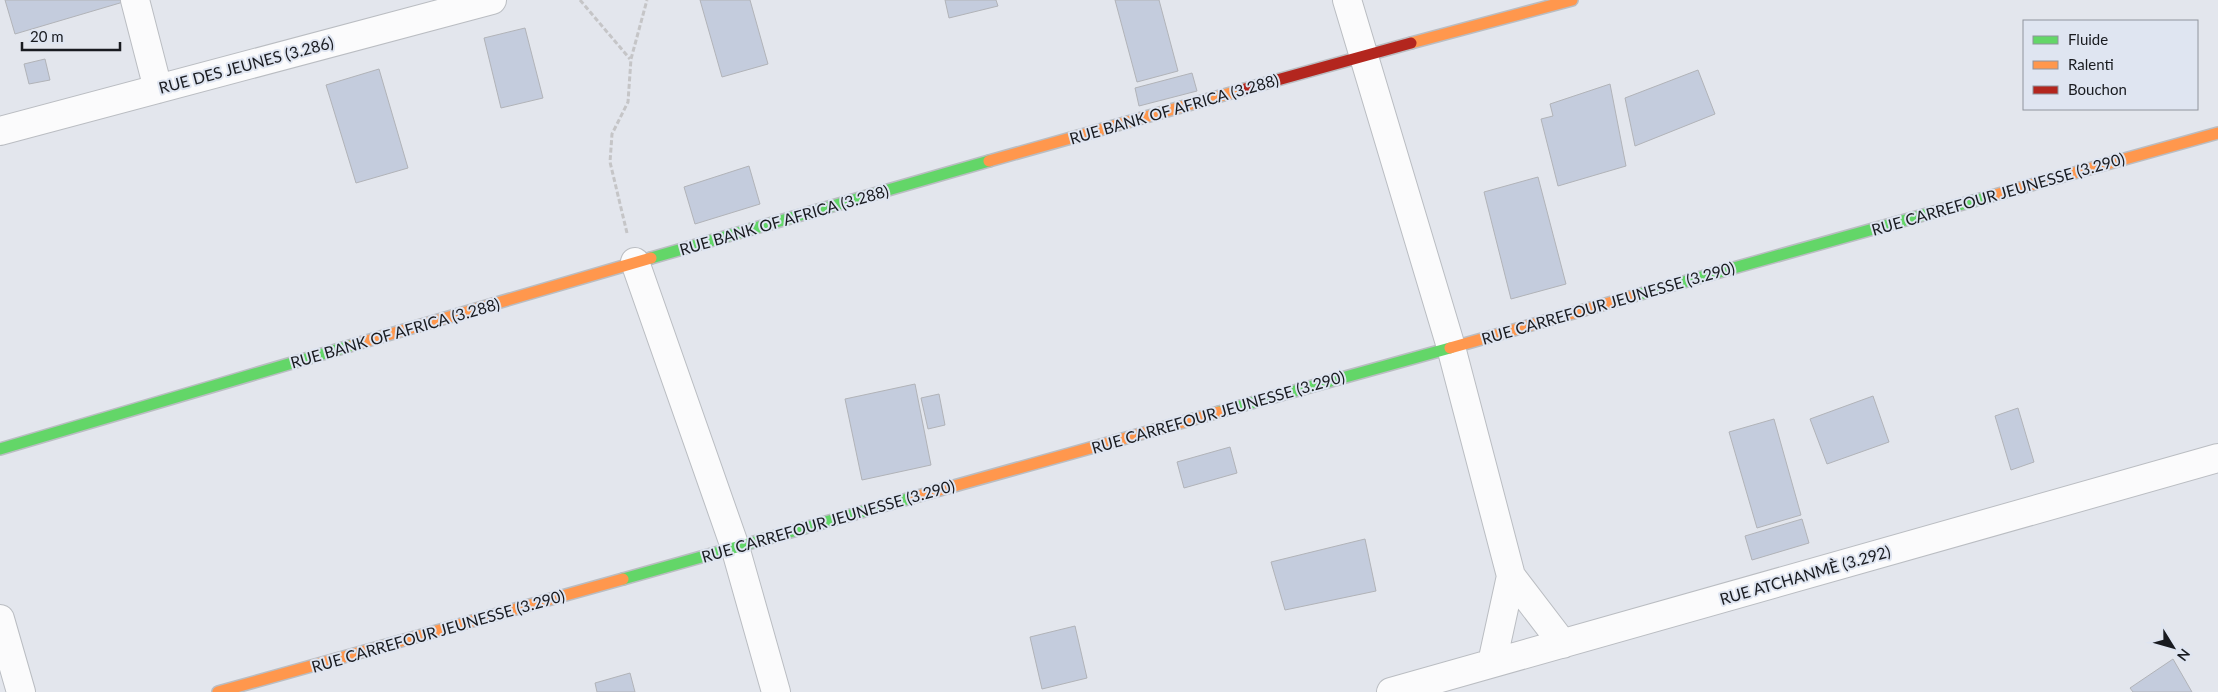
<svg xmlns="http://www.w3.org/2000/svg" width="2218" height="692" font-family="Lato,sans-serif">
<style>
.building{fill:#c4ccdd;stroke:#b1b3b8}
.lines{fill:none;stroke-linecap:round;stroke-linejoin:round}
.street-casing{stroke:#babdc2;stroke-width:30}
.fast-casing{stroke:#babdc2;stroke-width:14}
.slow-casing{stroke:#babdc2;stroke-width:14}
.jam-casing{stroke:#babdc2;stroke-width:14}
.path{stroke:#c5c5c7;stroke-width:3;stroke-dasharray:5 2.5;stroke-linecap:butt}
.street{stroke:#fbfbfc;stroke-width:28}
.fast{stroke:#63d668;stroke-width:11}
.slow{stroke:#ff974d;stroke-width:11}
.jam{stroke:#b3261e;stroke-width:11}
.labels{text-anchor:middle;stroke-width:4;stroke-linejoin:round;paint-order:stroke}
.street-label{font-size:16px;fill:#191b20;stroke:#dfe5f1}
</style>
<rect width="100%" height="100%" fill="#e3e6ed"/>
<!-- building -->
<path class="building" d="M5,0H130L15,34Z
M700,0H750L768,64L722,77Z
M945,0H996L998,6L949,18Z
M1115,0H1159L1178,71L1137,82Z
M525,28L543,98L501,108L484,38Z
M45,59L50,80L29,84L24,64Z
M379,69L408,168L356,183L326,85Z
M1698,70L1715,114L1635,146L1625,98Z
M1192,73L1197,91L1139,106L1135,88Z
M1610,84L1626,166L1558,186L1541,119L1553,116L1550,104Z
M749,166L760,204L695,224L684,187Z
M1538,177L1566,284L1511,299L1484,192Z
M915,384L931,465L862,480L845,399Z
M939,394L945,425L928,429L921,398Z
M1873,396L1889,442L1827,464L1810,419Z
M2018,408L2034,462L2011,470L1995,416Z
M1774,419L1801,515L1757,528L1729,432Z
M1230,447L1237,473L1184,488L1177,462Z
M1802,519L1809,543L1752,560L1745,536Z
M1365,539L1376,591L1285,610L1271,562Z
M1075,626L1087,678L1042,689L1030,637Z
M2173,659L2192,692H2133L2130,688Z
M630,673L635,692H597L595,683Z"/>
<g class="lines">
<!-- street casing -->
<g class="street-casing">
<path id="street" d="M135,0L158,89
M1347,0L1451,347L1511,576L1563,644
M0,131L492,0
M635,262L735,547L776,692
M0,619L21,692
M1492,663L1511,576
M1391,692L2218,458"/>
</g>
<!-- fast casing -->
<g class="fast-casing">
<path id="fast" d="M651,258L989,161
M1637,295L1995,195
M1219,412L1450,348
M0,449L353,345
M623,579L911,498"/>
</g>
<!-- slow casing -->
<g class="slow-casing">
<path id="slow" d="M1411,43L1572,0
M989,161L1245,89
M1995,195L2218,133
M353,345L651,258
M1450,348L1637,295
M911,498L1219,412
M218,692L623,579"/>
</g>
<!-- jam casing -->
<g class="jam-casing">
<path id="jam" d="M1245,89L1411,43"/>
</g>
<!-- path -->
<path class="path" d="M580,0L630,59
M627,233L610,162L612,134L628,102L631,59L647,0"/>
<!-- street -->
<use href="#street" class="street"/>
<!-- fast -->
<use href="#fast" class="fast"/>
<!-- slow -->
<use href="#slow" class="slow"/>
<!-- jam -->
<use href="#jam" class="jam"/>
</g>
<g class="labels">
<!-- street labels -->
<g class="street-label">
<text transform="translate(246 65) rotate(-15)" y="6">RUE DES JEUNES (3.286)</text>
<text transform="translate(1174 109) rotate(-16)" y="6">RUE BANK OF AFRICA (3.288)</text>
<text transform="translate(1998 194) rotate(-16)" y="6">RUE CARREFOUR JEUNESSE (3.290)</text>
<text transform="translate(784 220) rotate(-16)" y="6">RUE BANK OF AFRICA (3.288)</text>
<text transform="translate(1608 303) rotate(-16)" y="6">RUE CARREFOUR JEUNESSE (3.290)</text>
<text transform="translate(395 333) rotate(-16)" y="6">RUE BANK OF AFRICA (3.288)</text>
<text transform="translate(1218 412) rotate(-16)" y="6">RUE CARREFOUR JEUNESSE (3.290)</text>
<text transform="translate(828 521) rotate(-16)" y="6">RUE CARREFOUR JEUNESSE (3.290)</text>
<text transform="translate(1805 575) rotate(-16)" y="6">RUE ATCHANMÈ (3.292)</text>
<text transform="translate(438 631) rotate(-16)" y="6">RUE CARREFOUR JEUNESSE (3.290)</text>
</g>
</g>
<!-- legend -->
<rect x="2023" y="20" width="175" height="90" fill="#dfe5f1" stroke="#90949d"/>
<rect x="2033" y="36" width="25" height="8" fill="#63d668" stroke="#90949d"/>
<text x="2068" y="45" font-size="15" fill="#191b20">Fluide</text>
<rect x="2033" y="61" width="25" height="8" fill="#ff974d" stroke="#90949d"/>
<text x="2068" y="70" font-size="15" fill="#191b20">Ralenti</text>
<rect x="2033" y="86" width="25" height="8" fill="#b3261e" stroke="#90949d"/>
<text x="2068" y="95" font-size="15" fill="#191b20">Bouchon</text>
<!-- north arrow -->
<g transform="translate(2173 647) rotate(127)" stroke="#dfe5f1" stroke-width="4" paint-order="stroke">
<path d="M0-4L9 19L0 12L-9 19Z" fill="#191b20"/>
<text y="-8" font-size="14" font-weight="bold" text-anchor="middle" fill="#191b20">N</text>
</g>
<!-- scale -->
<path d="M22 42v8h98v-8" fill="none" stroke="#191b20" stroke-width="2.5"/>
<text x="30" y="42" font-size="15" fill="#191b20" stroke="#dfe5f1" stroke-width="4" paint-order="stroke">20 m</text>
</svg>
